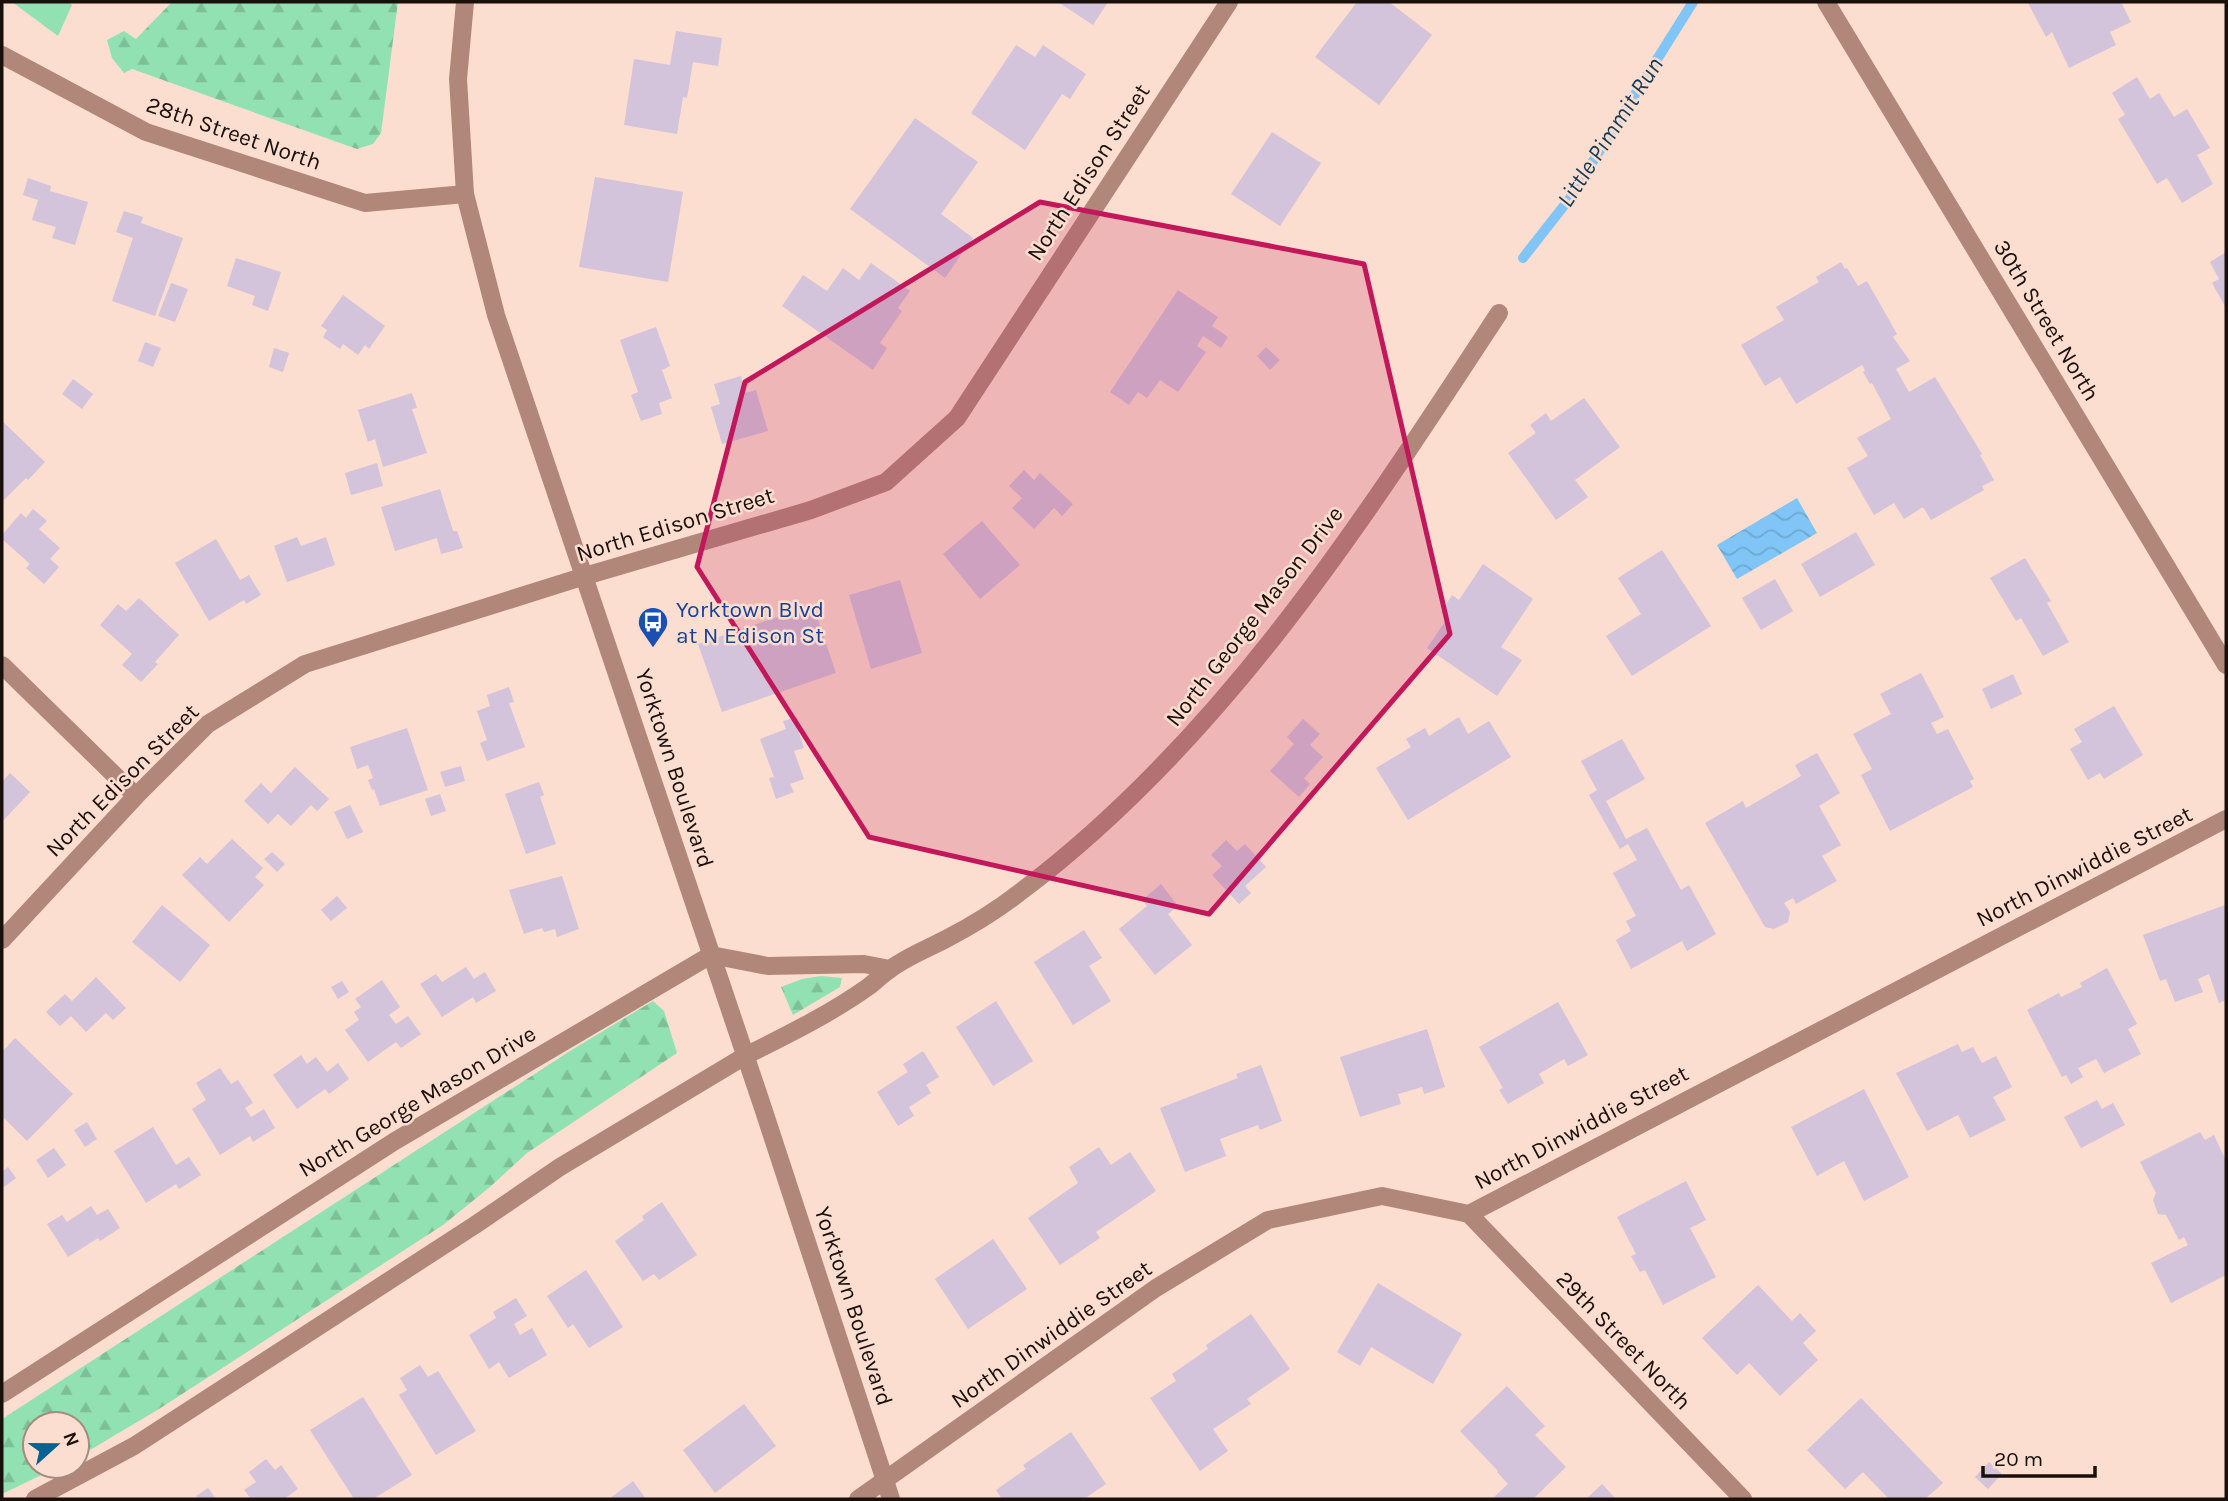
<svg xmlns="http://www.w3.org/2000/svg" width="2228" height="1501" font-family="Karla,sans-serif">
<style>
.green{fill:#92e1b2}
.forest{fill:url(#forest-firs)}
.water{fill:url(#water-waves)}
.lines{fill:none;stroke-linecap:round;stroke-linejoin:round}
.stream{stroke:#80c5f6;stroke-width:10}
.building{fill:#d3c3db}
.minor{stroke:#b1877a;stroke-width:18}
.tertiary{stroke:#b1877a;stroke-width:18}
.marked{fill:#c2185b;fill-opacity:0.2;stroke:#c2185b;stroke-width:5;stroke-linejoin:round}
.labels{text-anchor:middle;stroke-width:5;stroke-linejoin:round;paint-order:stroke}
.street-label{font-size:23px;fill:#19100b;stroke:#fbded0}
.transit-label{font-size:23px;fill:#164399;stroke:#fbded0;text-anchor:start}
.water-label{font-size:24px;font-style:italic;fill:#153b54;stroke:#fbded0}
</style>
<defs>
<pattern id="forest-firs" width="22" height="20" patternUnits="userSpaceOnUse" patternTransform="scale(1.75)"><rect width="22" height="20" fill="#92e1b2"/><path d="M5 1l3.5 6h-7zM16 11l3.5 6h-7z" fill="#7dc098"/></pattern>
<pattern id="water-waves" width="16" height="10" patternUnits="userSpaceOnUse" patternTransform="scale(1.75)"><rect width="16" height="10" fill="#80c5f6"/><path d="M0 5q4-4 8 0t8 0" fill="none" stroke="#6ea8d2"/></pattern>
</defs>
<rect width="100%" height="100%" fill="#fbded0"/>
<!-- green -->
<path class="green" d="M12,2H68L72,5L58,36Z"/>
<!-- forest -->
<path class="forest" d="M172,2H398L381,133L373,144L357,149L132,69L124,73L112,58L107,40L124,31L136,39Z
M821,976L842,978L840,987L793,1015L781,987L802,979Z
M653,1001L664,1011L677,1053L527,1153L490,1187L443,1225L159,1409L85,1453L77,1457V1424H35V1466H60L2,1494V1419L570,1051Z"/>
<!-- water -->
<path class="water" d="M1797,498L1817,533L1737,579L1717,545Z"/>
<g class="lines">
<!-- stream -->
<path class="stream" d="M1523,258L1570,198L1693,2"/>
</g>
<!-- building -->
<path class="building" d="M1058,2H1108L1093,25Z
M1357,2H1389L1432,35L1379,105L1315,57Z
M2030,2H2121L2131,22L2110,32L2116,45L2069,68L2052,32L2046,37L2028,3Z
M676,31L722,38L718,66L693,62L687,98L683,97L677,134L624,125L634,59L670,65Z
M1016,45L1035,57L1043,45L1086,74L1070,99L1062,94L1025,150L971,113Z
M2137,77L2150,99L2159,93L2174,117L2187,109L2210,148L2197,155L2213,184L2182,203L2167,178L2157,184L2118,119L2125,115L2112,93Z
M915,118L978,162L941,214L973,238L945,278L850,209Z
M1272,132L1321,163L1280,226L1231,194Z
M595,177L683,192L668,282L579,267Z
M28,178L51,186L50,191L88,202L75,245L52,238L56,227L32,220L38,200L23,195Z
M124,211L143,217L141,223L183,238L155,316L112,301L133,238L116,232Z
M2226,252V308L2212,283L2219,279L2210,262Z
M236,258L281,272L268,311L252,305L255,296L227,286Z
M1841,262L1845,269L1847,268L1858,286L1867,281L1897,334L1893,337L1910,361L1896,369L1909,392L1935,377L1982,454L1980,455L1994,480L1982,486L1984,490L1931,520L1923,507L1904,519L1894,503L1874,515L1847,468L1868,456L1857,438L1891,419L1872,383L1870,384L1863,372L1865,370L1862,365L1796,404L1780,377L1765,386L1741,345L1784,320L1776,307L1819,282L1816,277Z
M871,263L910,291L898,308L902,311L880,343L887,348L873,370L782,306L803,275L827,291L843,268L859,280Z
M171,283L188,289L175,322L158,316Z
M1178,290L1218,317L1212,326L1228,337L1221,348L1203,336L1197,346L1206,352L1178,392L1160,380L1147,398L1138,392L1129,405L1110,392Z
M343,295L385,326L369,349L365,345L358,355L343,344L340,349L323,337L327,330L321,326Z
M656,327L670,366L662,370L672,398L659,403L662,414L641,421L631,395L638,392L620,340Z
M145,342L161,348L153,367L138,361Z
M1266,347L1280,360L1270,370L1257,356Z
M274,348L289,353L283,372L269,367Z
M741,376L745,393L756,390L768,431L722,444L711,407L720,404L714,384Z
M73,379L93,394L82,409L62,394Z
M412,393L417,408L412,409L427,453L383,467L375,439L368,442L358,410Z
M1584,398L1620,447L1575,480L1588,497L1556,520L1508,453L1536,433L1530,425L1546,413L1551,421Z
M2,421L45,462L28,480L26,478L4,500L2,498Z
M377,463L383,486L351,495L345,473Z
M1024,470L1034,480L1040,473L1073,504L1062,516L1054,508L1034,529L1012,508L1022,498L1009,486Z
M440,489L453,531H457L463,548L441,554L437,538L395,551L381,507Z
M33,509L47,521L39,529L60,548L50,559L59,567L44,584L26,568L30,564L2,539V535L21,513L26,518Z
M982,521L1020,565L980,599L943,554Z
M1856,532L1875,565L1820,597L1801,564Z
M297,537L301,546L326,537L335,565L287,582L274,546Z
M216,539L240,580L249,575L261,595L246,604L244,600L209,621L175,563Z
M1662,550L1711,626L1632,676L1606,636L1641,614L1618,578Z
M2025,558L2051,601L2047,603L2069,642L2043,656L2021,618L2016,621L1990,578Z
M1483,564L1533,599L1501,647L1522,660L1497,696L1427,648L1448,617L1441,612L1452,595L1459,600Z
M1775,579L1793,611L1761,630L1742,598Z
M900,580L922,653L871,669L849,595Z
M139,598L179,635L155,662L158,664L141,682L122,665L132,654L100,625L118,604L126,611Z
M813,605L836,673L722,712L698,644Z
M1921,673L1944,717L1931,723L1937,734L1948,729L1974,779L1970,781L1973,787L1890,831L1861,775L1872,769L1853,734L1891,714L1880,694Z
M2013,674L2022,694L1991,709L1982,689Z
M509,687L514,702L509,703L525,747L487,761L480,743L487,740L477,711L490,706L487,695Z
M2114,706L2143,755L2104,779L2100,773L2088,780L2070,749L2082,742L2074,729Z
M797,717L800,727L798,730L804,748L794,751L804,779L790,784L794,792L776,799L769,778L774,777L760,739L786,729L783,721Z
M1459,717L1468,734L1489,721L1511,757L1408,820L1376,768L1411,747L1406,739L1425,728L1429,736Z
M1303,719L1320,734L1310,745L1323,757L1304,778L1310,784L1299,797L1270,771L1294,744L1287,737Z
M407,728L428,790L380,806L374,789L372,790L368,780L373,778L368,765L357,769L350,747Z
M1622,739L1645,779L1606,801L1626,839L1647,828L1681,890L1689,885L1716,934L1687,951L1682,941L1631,969L1616,940L1631,931L1626,921L1636,916L1613,873L1637,860L1628,844L1620,849L1589,795L1597,790L1581,761Z
M1817,753L1840,793L1819,806L1841,845L1822,856L1837,881L1796,904L1793,898L1784,903L1790,912L1788,922L1774,929L1765,927L1705,823L1743,801L1746,808L1801,776L1795,765Z
M461,766L465,781L445,787L440,772Z
M295,767L329,799L317,811L311,805L291,826L278,814L268,824L244,801L261,783L271,793Z
M10,773L30,792L2,822V782Z
M539,782L544,795L540,797L556,844L526,854L505,794Z
M440,794L446,811L431,816L425,799Z
M350,805L363,832L347,839L334,812Z
M232,839L263,868L255,877L264,885L229,922L182,875L200,857L207,864Z
M1226,840L1237,851L1245,844L1266,867L1245,886L1251,893L1239,904L1212,875L1222,866L1211,855Z
M272,852L285,864L277,872L264,859Z
M562,876L579,929L557,937L555,929L544,932L542,928L524,934L509,890Z
M1161,884L1178,906L1168,914L1192,945L1155,975L1119,929L1147,906L1142,900Z
M337,896L347,908L331,921L321,910Z
M162,905L210,945L180,982L132,942Z
M2225,905L2226,1000L2219,1003L2209,974L2198,979L2203,992L2175,1002L2166,979L2160,981L2143,935Z
M1084,930L1102,958L1089,966L1111,1001L1073,1025L1034,962Z
M466,967L474,979L485,972L496,991L476,1003L473,997L442,1017L420,984L436,974L442,982Z
M2107,968L2137,1024L2128,1029L2141,1054L2104,1073L2096,1059L2078,1068L2083,1077L2071,1084L2066,1075L2062,1077L2027,1010L2059,993L2061,997L2082,987L2080,983Z
M96,977L126,1008L113,1020L106,1013L86,1032L71,1016L60,1026L46,1012L65,994L72,1001Z
M382,980L400,1007L389,1015L396,1024L408,1016L421,1034L401,1048L396,1042L368,1062L345,1030L359,1020L354,1012L361,1007L355,999Z
M342,981L349,992L338,999L331,987Z
M996,1001L1033,1061L993,1086L956,1027Z
M1558,1002L1588,1055L1568,1066L1564,1059L1539,1074L1544,1083L1508,1104L1499,1090L1503,1088L1479,1047Z
M1427,1029L1445,1087L1424,1094L1422,1087L1398,1094L1401,1104L1360,1117L1340,1057Z
M15,1038L73,1094L27,1141L2,1116V1052Z
M1958,1044L1962,1052L1973,1047L1982,1063L1996,1056L2012,1087L1993,1097L2006,1120L1970,1138L1958,1115L1927,1131L1896,1073Z
M923,1051L939,1077L926,1085L931,1093L909,1107L914,1116L898,1126L877,1092L908,1072L903,1064Z
M301,1055L307,1064L316,1057L327,1072L338,1063L349,1079L329,1094L325,1089L297,1109L273,1075Z
M1261,1065L1282,1121L1260,1130L1258,1125L1220,1139L1226,1156L1185,1172L1160,1108L1238,1078L1236,1074Z
M220,1068L231,1084L238,1080L253,1103L245,1108L251,1117L264,1109L275,1128L253,1142L250,1136L220,1155L192,1109L206,1100L196,1083Z
M1864,1089L1909,1177L1864,1201L1844,1161L1817,1176L1791,1127Z
M2097,1100L2102,1109L2113,1103L2125,1125L2081,1148L2064,1117Z
M87,1122L97,1139L85,1147L74,1130Z
M153,1127L176,1165L189,1157L201,1175L179,1189L176,1184L146,1203L114,1151Z
M2200,1132L2205,1140L2214,1135L2226,1161V1275L2171,1303L2151,1263L2188,1245L2184,1237L2179,1240L2166,1215L2158,1214L2153,1200L2156,1193L2140,1162Z
M1099,1147L1111,1165L1130,1152L1156,1191L1096,1232L1100,1238L1060,1265L1028,1218L1078,1183L1069,1167Z
M54,1148L66,1165L48,1178L36,1160Z
M8,1167L16,1178L4,1187L2,1184V1172Z
M1686,1181L1706,1220L1690,1228L1716,1277L1663,1305L1645,1270L1640,1272L1631,1256L1636,1254L1617,1217Z
M662,1202L697,1255L659,1280L654,1274L643,1281L615,1241L644,1220L642,1216Z
M91,1206L97,1215L108,1209L120,1228L100,1241L98,1238L68,1257L47,1224L62,1215L67,1222Z
M993,1239L1027,1289L968,1329L935,1279Z
M586,1270L623,1327L589,1348L573,1324L568,1328L547,1296Z
M1378,1283L1462,1334L1433,1384L1371,1347L1360,1366L1337,1352Z
M1758,1285L1792,1321L1800,1313L1816,1331L1803,1343L1818,1360L1780,1396L1749,1363L1737,1375L1702,1338Z
M516,1298L527,1316L514,1324L520,1335L532,1328L547,1355L509,1378L499,1362L489,1369L469,1335L496,1318L493,1312Z
M1251,1314L1290,1369L1247,1399L1251,1404L1213,1429L1228,1451L1200,1471L1150,1398L1176,1381L1172,1374L1208,1349L1206,1345Z
M420,1365L428,1377L438,1371L476,1431L436,1455L399,1395L407,1390L400,1378Z
M1507,1386L1545,1426L1535,1435L1566,1467L1533,1499H1497L1494,1497L1508,1484L1497,1472L1498,1471L1460,1431Z
M363,1397L412,1475L373,1499H354L310,1430Z
M1861,1398L1943,1483L1925,1499H1889L1863,1472L1845,1489L1807,1450Z
M744,1404L776,1446L715,1493L683,1450Z
M1071,1432L1106,1484L1084,1499H1002L996,1490L1026,1469L1023,1465Z
M266,1459L275,1470L281,1465L298,1489L284,1499H251L244,1490L256,1482L249,1472Z
M1989,1462L2002,1474L1988,1489L1975,1477Z
M633,1481L646,1499H609Z
M1602,1484L1616,1499H1586Z
M208,1488L216,1499H199L196,1496Z"/>
<g class="lines">
<!-- minor -->
<path class="minor" d="M1826,2L2226,665
M2,55L146,132L365,203L465,194
M2,665L136,796
M2,940L136,796L208,724L305,664L585,576
M711,955L768,966L864,964L890,969
M745,1056C787,1035 830,1014 868,987C875,982 881,975 889,970C906,957 927,949 946,939C971,926 997,910 1019,893C1222,741 1362,522 1499,313
M1469,1214L1743,1499
M858,1499L1156,1288L1268,1220L1382,1196L1469,1214L2226,819"/>
<!-- tertiary -->
<path class="tertiary" d="M465,2L458,79L465,194L496,315L764,1111L891,1499
M585,576L811,510L886,482L957,418L1229,2
M2,1394L395,1141L711,955
M35,1499L134,1446L475,1225L560,1167L745,1056"/>
</g>
<!-- marked area -->
<path class="marked" d="M1040,202L1364,264L1450,634L1209,914L869,837L697,567L745,382Z"/>
<!-- icons -->
<defs>
<g id="bus-pin" transform="scale(1.575)"><path d="M0 17L-7.5 6A9.5 9.5 0 1 1 7.5 6Z" fill="#1a4fb4" stroke="#fbded0"/><path d="M-5-6H5V4H4V6H2V4H-2V6H-4V4H-5ZM-3.5-4V0h7V-4ZM-3.5 1.2v1.5H-2V1.2ZM2 1.2v1.5H3.5V1.2Z" fill="#fff"/></g>
</defs>
<g fill-rule="evenodd">
<use href="#bus-pin" x="653" y="622"/>
</g>
<g class="labels">
<!-- street labels -->
<g class="street-label">
<text transform="translate(234 133) rotate(19)" y="8">28th Street North</text>
<text transform="translate(1088 172) rotate(-57)" y="8">North Edison Street</text>
<text transform="translate(2047 320) rotate(59)" y="8">30th Street North</text>
<text transform="translate(675 524) rotate(-17)" y="8">North Edison Street</text>
<text transform="translate(1254 616) rotate(-52)" y="8">North George Mason Drive</text>
<text transform="translate(675 768) rotate(72)" y="8">Yorktown Boulevard</text>
<text transform="translate(122 780) rotate(-45)" y="8">North Edison Street</text>
<text transform="translate(2084 866) rotate(-27)" y="8">North Dinwiddie Street</text>
<text transform="translate(417 1101) rotate(-31)" y="8">North George Mason Drive</text>
<text transform="translate(1581 1127) rotate(-28)" y="8">North Dinwiddie Street</text>
<text transform="translate(854 1306) rotate(72)" y="8">Yorktown Boulevard</text>
<text transform="translate(1051 1334) rotate(-35)" y="8">North Dinwiddie Street</text>
<text transform="translate(1624 1340) rotate(46)" y="8">29th Street North</text>
</g>
<!-- transit labels -->
<g class="transit-label">
<text x="676" y="617">Yorktown Blvd<tspan x="676" dy="26">at N Edison St</tspan></text>
</g>
<!-- water labels -->
<g class="water-label">
<text transform="translate(1610 132) rotate(-57)" y="8">Little Pimmit Run</text>
</g>
</g>
<!-- border -->
<rect width="2228" height="1501" fill="none" stroke="#19100b" stroke-width="7"/>
<!-- north arrow -->
<g transform="translate(56 1445) rotate(69)"><circle r="33" fill="#fbded0" stroke="#a18c81" stroke-width="2"/>
<path d="M0-5L12 26L0 18L-12 26Z" fill="#066293"/>
<text y="-10" font-size="19" font-weight="bold" text-anchor="middle" fill="#19100b">N</text>
</g>
<!-- scale -->
<path d="M1983 1466v10h112v-10" fill="none" stroke="#19100b" stroke-width="3.5"/>
<text x="1994" y="1466" font-size="21" fill="#19100b" stroke="#fbded0" stroke-width="5" paint-order="stroke">20 m</text>
</svg>
